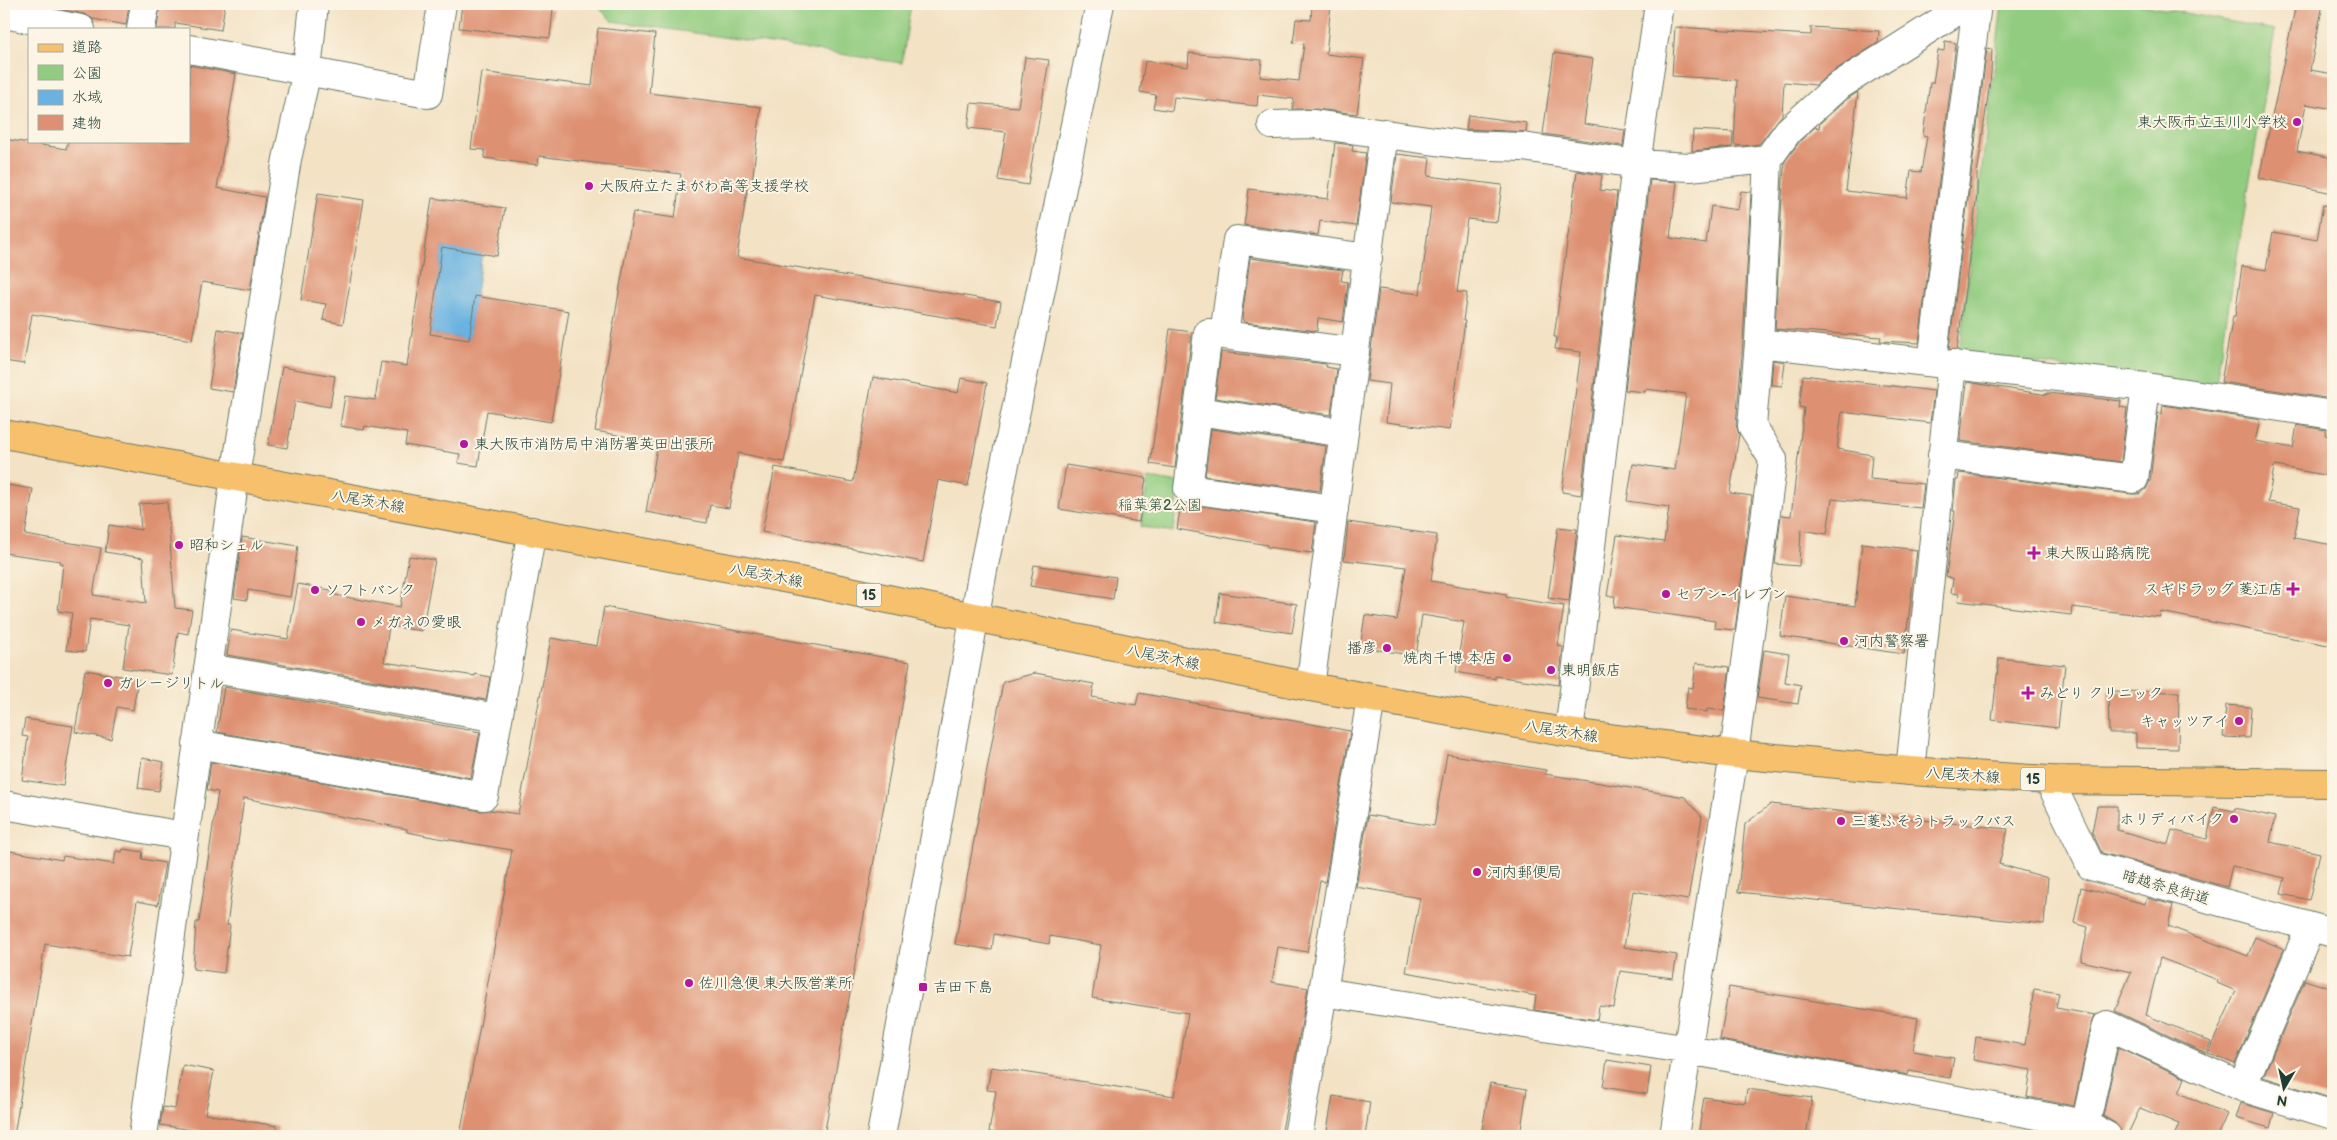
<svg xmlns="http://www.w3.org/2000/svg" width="2337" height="1140" font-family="'Balsamiq Sans','Klee One',sans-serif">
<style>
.green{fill:#92cc80;stroke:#58845a}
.water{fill:#69b2e1;stroke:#44788a}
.building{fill:#de9172}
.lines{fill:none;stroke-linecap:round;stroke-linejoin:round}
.minor-casing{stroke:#697766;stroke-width:30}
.major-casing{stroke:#697766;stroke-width:30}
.minor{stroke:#fff;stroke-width:28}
.major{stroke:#f7c06c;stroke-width:28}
.poi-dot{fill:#b5179e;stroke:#fcf5e5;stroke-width:2}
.labels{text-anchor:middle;stroke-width:4;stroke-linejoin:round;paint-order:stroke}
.shield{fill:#fcf5e5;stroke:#617469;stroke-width:1}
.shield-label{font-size:14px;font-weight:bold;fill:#1f3d34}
.poi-label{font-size:15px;fill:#1f3d34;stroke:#fcf5e5;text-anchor:start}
.street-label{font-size:15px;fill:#1f3d34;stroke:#fcf5e5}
.park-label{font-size:15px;fill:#365a43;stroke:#fcf5e5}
</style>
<rect width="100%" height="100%" fill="#fcf5e5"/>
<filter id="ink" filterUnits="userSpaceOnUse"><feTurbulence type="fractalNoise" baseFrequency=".02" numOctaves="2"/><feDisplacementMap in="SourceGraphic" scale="10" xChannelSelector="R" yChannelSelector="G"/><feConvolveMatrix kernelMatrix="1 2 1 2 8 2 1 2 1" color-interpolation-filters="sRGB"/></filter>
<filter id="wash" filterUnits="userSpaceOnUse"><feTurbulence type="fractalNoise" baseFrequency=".0096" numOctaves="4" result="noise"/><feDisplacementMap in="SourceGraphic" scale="20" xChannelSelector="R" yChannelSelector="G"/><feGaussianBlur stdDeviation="1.12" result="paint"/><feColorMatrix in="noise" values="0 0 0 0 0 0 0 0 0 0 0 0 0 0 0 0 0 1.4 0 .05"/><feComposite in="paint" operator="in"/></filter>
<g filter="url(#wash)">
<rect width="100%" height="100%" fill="#f3e2c4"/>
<!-- green -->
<path class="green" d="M595,4H911L902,63L612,21Z
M2002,4H2137L2275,30L2215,388L1959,353Z
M1148,478L1180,483L1173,532L1141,527Z"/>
<!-- water -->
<path class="water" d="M442,247L482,253L469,340L430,334Z"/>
<g id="blocks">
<!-- building -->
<path class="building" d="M63,4H129L126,25L93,19L84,14L63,10Z
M160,4L185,7L186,4H225L221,30L175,23V29H157Z
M462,4H506L553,9L550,38L459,28Z
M1312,4H1331L1326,54L1364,59L1357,114L1316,109H1292L1294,99L1258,95L1257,106L1174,97L1172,111L1153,108L1156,95L1140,92L1145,61L1188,67L1189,53L1262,60L1260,77L1299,81L1304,44L1293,43L1296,19L1311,20Z
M2296,4H2323L2310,70L2333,74V109L2306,104L2297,151L2333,158V193L2259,178Z
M1675,27L1811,35V27L1879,31L1878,43L1829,74L1816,85L1784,82L1782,115L1759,144L1744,146L1734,145L1737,80L1672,76Z
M598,28L655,34L649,93L761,107L752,183H748L737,257L1001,302L997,326L815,295L784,462L738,453L729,508L710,505L707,523L646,512L658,442L595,431L633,212L675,218L681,174L539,156L538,165L484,158L485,150L471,149L481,72L592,86Z
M1945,41L1956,43L1919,343L1880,341L1881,337L1775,329L1783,179L1785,161L1800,141L1815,127L1819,128L1820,123L1846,100L1858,92L1846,191L1907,198L1911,171L1921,172L1927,136L1923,135L1930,83H1933L1938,50L1944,51Z
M1987,48L1992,49L1991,74L1977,175V195L1967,274L1957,350L1949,349Z
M1554,53L1593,59L1584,124L1625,130L1623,146L1543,134Z
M1025,57L1049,60L1028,185L998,180L1006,132L968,128L971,103L1018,107Z
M189,65L236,74L217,188L265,197L250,290L202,282L192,340L32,314L24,364L4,361V139L66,149L68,141H189Z
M1468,115L1527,123L1526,132L1466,129Z
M1693,130L1733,132L1732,147L1692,151Z
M1335,143L1353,145L1352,151L1366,153L1356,226L1320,221L1318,235L1244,225L1249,189L1328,199Z
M1397,154L1430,158L1428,176L1502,185L1497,222L1467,219L1457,292L1467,293L1463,321H1465L1450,430L1386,422L1390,384L1367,381L1379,289L1420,294L1431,207L1391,202Z
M1577,171L1602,175L1600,190L1617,192L1581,495L1562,492L1581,352L1555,349L1557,337H1554Z
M1650,180L1677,182L1670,238L1706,243L1711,206L1738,210L1741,191L1751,192L1743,342L1736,425L1739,434L1730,493L1752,496L1735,630L1714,628L1715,621L1614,607L1615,596H1607L1617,535L1664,542L1669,507L1627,501L1633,464L1675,470L1686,394L1645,389V392L1625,390Z
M318,193L364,200L343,324L323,320L326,304L301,300Z
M432,198L505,208L497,256L442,247L430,334L469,340L475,296L569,311L551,422L487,411L478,466L458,463L460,454L405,445L407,433L365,426L364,430L340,426L345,396L375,400L381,362L407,366Z
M2323,205L2333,206V390L2332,399L2221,382L2233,316H2235L2242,266L2266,270L2273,232L2317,240Z
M1250,258L1343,270L1341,281L1348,282L1343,322L1318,318L1317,331L1244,322L1242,318Z
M218,329L243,333L233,392L209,388Z
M1170,329L1192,332L1175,468L1150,464Z
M1221,352L1326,364V367L1337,369L1331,415L1215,398Z
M1773,360L1785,362L1782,386L1771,385Z
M282,367L335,376L330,407L295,401L287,448L268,445Z
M1803,375L1934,391L1930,423L1842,412L1837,449L1872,455L1870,479L1924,484L1921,508L1832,499L1827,534L1801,530L1799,566L1775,564L1781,515L1791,516L1804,408L1799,407Z
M873,377L958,393L961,378L987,383L968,486L938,480L923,562L762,532L775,467L853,482Z
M1967,382L2047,395V393L2121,401L2120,407L2127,408L2121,462L1960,441Z
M2163,405L2260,420L2255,441L2293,448L2297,425L2326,430L2325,435L2333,437V452L2329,476L2276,466L2274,467L2268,502L2300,507L2294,538L2333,545V646L2161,612L2160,617L2072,607L2071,615L1958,601L1959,594L1951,593L1953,579L1946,576L1955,511H1953L1956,480H1958L1959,473L2132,494H2140L2146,489L2150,481L2158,413L2162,414Z
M1211,429L1326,446L1320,491L1205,476Z
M1066,465L1146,478L1139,522L1059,509Z
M7,485L33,489L25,535L101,548L93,595L146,603L143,558L105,552L109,525L141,530L139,504L167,502L175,608L192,610L188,634L178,632L172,675L123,668L129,625L90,619L85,652L66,650L72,613L58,611L63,564L60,563L61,561L4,553V502Z
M1181,503L1316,522L1312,553L1267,547V545L1177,529Z
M1348,522L1437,535L1431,581L1506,594V597L1564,606L1558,646L1563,647L1559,685L1495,676V679L1456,672L1464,622L1422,615L1416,656L1360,647L1365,615L1397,620L1406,567L1344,560Z
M1558,527L1577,529L1569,601L1548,598Z
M242,537L298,546L290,597L248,590L247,600L234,598Z
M1862,543L1917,550L1904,654L1780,636L1785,596L1855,606Z
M409,556L435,560L422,631L389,626L384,662L475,676V674L490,677L486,700L227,655L231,630L288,639L298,584L336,591L335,595L400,607Z
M1034,565L1116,577L1113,599L1030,586Z
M1220,593L1297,604L1292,633L1216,622Z
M604,607L910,662L824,1136H460L512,850L438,838L407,832V829L244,798L227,925H230L224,973L193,969L196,922H199L218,792L207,790L211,762L481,811L490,810L518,814L551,638L597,646Z
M1764,650L1789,654L1785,682L1801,685L1798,704L1757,698Z
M1999,658L2065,665L2058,728L1992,720Z
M1696,663L1730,667L1724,711L1707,709V712L1685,709L1688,687L1693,688Z
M85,670L138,679L133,710L117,707L111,739L75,732Z
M1035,673L1094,684L1092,697L1136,705L1139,693L1350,731L1325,882L1320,881L1307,952L1278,947L1272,982L1308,988L1281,1136H1017L989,1132L996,1091L987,1090L991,1067L1174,1096L1188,1013L1092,998L1101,945L1050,936L1049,944L994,934L992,950L955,944L1003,682Z
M224,687L480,732L471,778L217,732Z
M2108,691L2179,692L2178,749L2136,748V733H2109Z
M2226,705L2251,707L2249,738L2223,737Z
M25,719L73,726L63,786L22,780L28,737L22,736Z
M1447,754L1546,770L1545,774L1685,797L1702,817L1688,900L1633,891L1624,947L1677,955L1673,978L1620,971L1614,1008L1599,1006L1597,1020L1534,1010L1536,996L1406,972L1420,898L1356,887L1368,815L1434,826Z
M142,758L164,762L159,791L138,788Z
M1771,804L2008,829L1999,864L2048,878L2044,924L1738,892L1745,824Z
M2097,806H2117V830L2168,844L2172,830L2207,839L2214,807L2234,811L2235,808L2275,817L2270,842L2320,853L2309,900L2281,894L2285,878L2232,866L2227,887L2102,853L2092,832Z
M123,849L143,852L142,859L165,863L158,905L137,901L128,957L45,944L14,1136H4V850L62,860L63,856L114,864L116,851L122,852Z
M2081,887L2145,904L2147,898L2173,905L2168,926L2248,956L2255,937L2284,949L2235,1064L2208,1053L2236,991L2217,983L2218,980L2160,958L2146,1015L2211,1042L2206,1053L2115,1011L2131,972L2081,961L2088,927L2074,923Z
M2305,980L2333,989V1099L2263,1077Z
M1729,987L1918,1018L1913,1051L1954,1058L1950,1078L1909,1071L1908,1075L1720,1040Z
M2034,989L2059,993L2056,1008L2095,1015L2092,1022L2074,1106L2027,1097L2031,1070L1973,1060L1976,1037L2025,1045Z
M2118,1047L2185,1078L2179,1093L2227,1114L2217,1136H2174L2179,1124L2140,1108L2127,1136L2122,1133L2115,1123L2103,1116Z
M1607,1060L1651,1067L1647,1094L1603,1087Z
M183,1065L214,1071L205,1114L277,1126V1136H232L160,1125L163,1107L175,1109Z
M1490,1083L1527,1089L1520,1136H1481Z
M1747,1089L1812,1098L1806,1136H1698L1704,1097L1745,1103Z
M1333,1096L1370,1102L1365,1136H1326Z
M2241,1103L2274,1113L2270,1128L2236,1118Z"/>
</g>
</g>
<g filter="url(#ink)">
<use href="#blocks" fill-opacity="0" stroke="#697766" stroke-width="1"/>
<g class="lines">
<!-- minor casing -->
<g class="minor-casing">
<path id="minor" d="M4,14L81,29
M141,29L145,4
M189,49L428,94L442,4
M1272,125L1314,124L1464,145L1523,147L1636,164L1690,167L1768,159L1788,131L1837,87L1968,4
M1224,335L1237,240L1368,258
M1759,343L2146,387L2333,415
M1932,362L1977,4
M1198,411L1344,433
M1942,455L2134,479L2146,387
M1334,509L1188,489L1208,333L1355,352
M208,668L498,718
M1310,687L1384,133
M1569,733L1636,164L1659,4
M197,744L484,796L532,531
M1910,771L1952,364
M2049,780L2091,866L2333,933
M4,805L184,836
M1323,992L1371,698
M2242,1087L2333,1115
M143,1136L235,476L287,159L307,71L314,4
M881,1136L983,570L1100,4
M1298,1136L1323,992L1689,1050L2085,1124L2107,1136
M1674,1136L1734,754L1773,459L1752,426L1759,343L1768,159
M2083,1136L2107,1025L2242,1087L2310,928"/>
</g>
<!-- major casing -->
<g class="major-casing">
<path id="major" d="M4,434L821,585L1310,687L1569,733L1734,754L1910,771L2049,780L2333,783"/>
</g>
<!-- minor -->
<use href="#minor" class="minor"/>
<!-- major -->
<use href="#major" class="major"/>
</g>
</g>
<!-- markers -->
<g class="poi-dot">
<circle cx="2297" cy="122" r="5"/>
<circle cx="589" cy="186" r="5"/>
<circle cx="464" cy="444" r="5"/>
<circle cx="179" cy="545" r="5"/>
<path d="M2031.5 545.5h5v5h5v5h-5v5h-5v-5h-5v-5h5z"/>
<path d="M2290.5 581.5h5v5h5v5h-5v5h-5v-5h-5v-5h5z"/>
<circle cx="315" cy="590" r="5"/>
<circle cx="1666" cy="594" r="5"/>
<circle cx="361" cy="622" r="5"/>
<circle cx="1844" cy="641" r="5"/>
<circle cx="1387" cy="648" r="5"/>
<circle cx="1507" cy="658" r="5"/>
<circle cx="1551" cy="670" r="5"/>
<circle cx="108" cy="683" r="5"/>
<path d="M2025.5 685.5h5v5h5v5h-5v5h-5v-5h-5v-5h5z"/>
<circle cx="2239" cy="721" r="5"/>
<circle cx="2234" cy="819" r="5"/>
<circle cx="1841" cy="821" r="5"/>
<circle cx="1477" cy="872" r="5"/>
<circle cx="689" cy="983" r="5"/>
<rect x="918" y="982" width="10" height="10" rx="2.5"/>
</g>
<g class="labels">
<!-- shield labels -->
<g class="shield">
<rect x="856.5" y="583.5" width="25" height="23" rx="4"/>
<rect x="2020.5" y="767.5" width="25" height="23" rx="4"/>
</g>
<g class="shield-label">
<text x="869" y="600">15</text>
<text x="2033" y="784">15</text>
</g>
<!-- poi labels -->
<g class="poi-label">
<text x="2287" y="127" text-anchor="end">東大阪市立玉川小学校</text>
<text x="599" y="191">大阪府立たまがわ高等支援学校</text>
<text x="474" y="449">東大阪市消防局中消防署英田出張所</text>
<text x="189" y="550">昭和シェル</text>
<text x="2045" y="558">東大阪山路病院</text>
<text x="2283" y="594" text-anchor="end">スギドラッグ 菱江店</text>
<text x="325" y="595">ソフトバンク</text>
<text x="1676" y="599">セブン-イレブン</text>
<text x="371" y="627">メガネの愛眼</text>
<text x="1854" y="646">河内警察署</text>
<text x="1377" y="653" text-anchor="end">播彦</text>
<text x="1497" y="663" text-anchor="end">焼肉千博 本店</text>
<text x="1561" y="675">東明飯店</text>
<text x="118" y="688">ガレージリトル</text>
<text x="2039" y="698">みどり クリニック</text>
<text x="2229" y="726" text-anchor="end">キャッツアイ</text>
<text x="2224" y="824" text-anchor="end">ホリディバイク</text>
<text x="1851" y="826">三菱ふそうトラックバス</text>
<text x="1487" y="877">河内郵便局</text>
<text x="699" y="988">佐川急便 東大阪営業所</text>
<text x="933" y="992">吉田下島</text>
</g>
<!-- street labels -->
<g class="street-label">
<text transform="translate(368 501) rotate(10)" y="5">八尾茨木線</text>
<text transform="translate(766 575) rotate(11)" y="5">八尾茨木線</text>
<text transform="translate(1163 657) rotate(12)" y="5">八尾茨木線</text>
<text transform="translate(1561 731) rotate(9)" y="5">八尾茨木線</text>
<text transform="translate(1963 775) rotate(4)" y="5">八尾茨木線</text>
<text transform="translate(2166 887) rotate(16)" y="5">暗越奈良街道</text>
</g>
<!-- park labels -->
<g class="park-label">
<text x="1160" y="510">稲葉第2公園</text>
</g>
</g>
<!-- margin -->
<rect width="2337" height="1140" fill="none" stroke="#fcf5e5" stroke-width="20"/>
<!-- legend -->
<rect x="28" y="28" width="162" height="115" fill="#fcf5e5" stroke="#a4ab9e"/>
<rect x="38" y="44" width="25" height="8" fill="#f7c06c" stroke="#a4ab9e"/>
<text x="72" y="52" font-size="15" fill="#1f3d34">道路</text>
<rect x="38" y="65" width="25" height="15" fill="#92cc80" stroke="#a4ab9e"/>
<text x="72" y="78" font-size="15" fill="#1f3d34">公園</text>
<rect x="38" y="90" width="25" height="15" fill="#69b2e1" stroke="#a4ab9e"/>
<text x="72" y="102" font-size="15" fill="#1f3d34">水域</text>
<rect x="38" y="115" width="25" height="15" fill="#de9172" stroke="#a4ab9e"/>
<text x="72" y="128" font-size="15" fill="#1f3d34">建物</text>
<!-- north arrow -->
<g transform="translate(2284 1088) rotate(189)" stroke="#fcf5e5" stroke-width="4" paint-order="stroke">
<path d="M0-4L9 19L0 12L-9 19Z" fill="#1f3d34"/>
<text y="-8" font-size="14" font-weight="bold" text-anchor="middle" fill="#1f3d34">N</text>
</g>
</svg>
